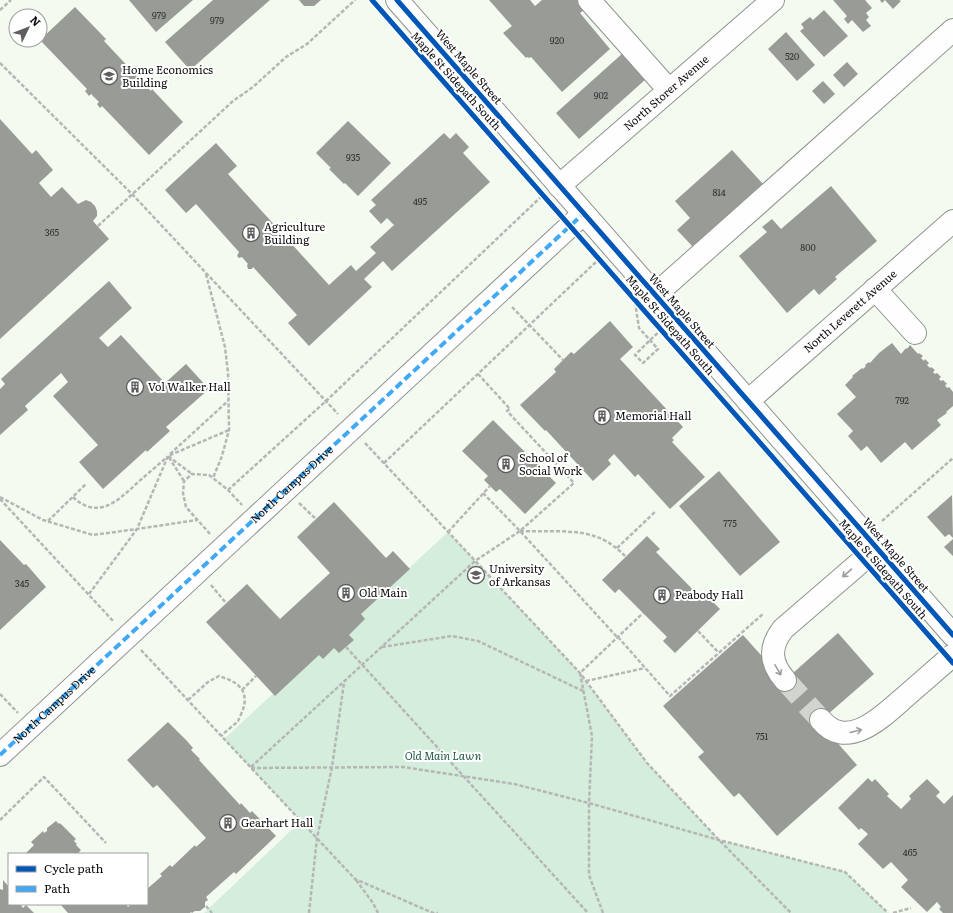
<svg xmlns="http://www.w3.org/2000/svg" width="953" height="913" font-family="Literata,serif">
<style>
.green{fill:#d4eddc}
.building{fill:#999c96}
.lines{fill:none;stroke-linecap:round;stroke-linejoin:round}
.minor-tunnel{stroke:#d0d6ce;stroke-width:22;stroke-dasharray:22 11;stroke-linecap:butt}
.minor-casing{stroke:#90938f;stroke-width:24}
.path{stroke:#b6b7b5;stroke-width:2.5;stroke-dasharray:4 2;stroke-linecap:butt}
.minor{stroke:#fdfefd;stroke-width:22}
.quiet{stroke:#3fa9f5;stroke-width:4;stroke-dasharray:8 4;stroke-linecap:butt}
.cycleway-casing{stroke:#fff;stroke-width:8}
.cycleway{stroke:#0057b8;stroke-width:5}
.oneway{stroke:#9d9d9d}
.labels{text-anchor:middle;stroke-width:4;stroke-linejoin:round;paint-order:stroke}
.number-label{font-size:9px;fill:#2f302e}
.street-label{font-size:11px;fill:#0c0c0c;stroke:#fff}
.poi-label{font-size:11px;fill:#0c0c0c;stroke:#fff;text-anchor:start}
.park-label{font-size:11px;font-style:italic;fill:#245b4b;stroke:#fff}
</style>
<rect width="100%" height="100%" fill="#f3faf0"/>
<!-- green -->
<path class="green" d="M448,532L580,673L647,763L719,840L845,872L888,913H204L301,821L224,739Z"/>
<!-- building -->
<path class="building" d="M129,0H193L156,32Z
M213,0H270L190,70L165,42Z
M299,0H321L314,6H304Z
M489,0H530L535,6L542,0H577L584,7V10L580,13L610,49L562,92L531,57L529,58L527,57L526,58L503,33L512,26Z
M833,0H865L872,8L866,13L869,17L866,20L871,26L863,32L852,20L848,24L844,19L847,16Z
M880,0H899L901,1L893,9L885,0L882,3Z
M75,7L106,39L104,41L151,91L152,89L183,122L149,155L102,106L100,108L97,104L99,102L91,94L89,96L85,91L87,89L40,40Z
M824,10L848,36L824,57L800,31L804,28L801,24L810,17L813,20Z
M786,32L815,65L797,81L768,49Z
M623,53L646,79L579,139L556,113Z
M847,62L858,74L844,87L833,75Z
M823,81L835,94L824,104L812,91Z
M0,119L32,154L36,150L53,170L39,183L51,197L62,187L78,204L86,200L91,202L95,206L97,211V216L93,221L109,239L0,339Z
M348,121L391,163L358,196L345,183L344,184L329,169L331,168L316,153Z
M444,133L450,139L456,133L469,147L463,153L490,182L392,271L383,261L364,279L372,287L309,346L288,323L297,315L253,267L252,269H248L247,265L248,264L242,257L239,258L237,256L239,252L196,204L186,213L165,190L216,143L237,166L228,174L329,285L351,265L356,271L376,253L370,247L394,225L387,218L381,224L369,211L376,205L371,200Z
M732,150L763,184L693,247L677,230L690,218L675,201Z
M831,186L877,241L835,277L837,279L819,295L814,289L787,313L739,256L767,232L762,227L772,219L781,229Z
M109,281L132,308L99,338L108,347L121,335L165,383L186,364L209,389L166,427L170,431L147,452L146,450L103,489L79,462L98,445L53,396L68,382L61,373L25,406L28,410L0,435V389L5,384L1,379Z
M610,321L633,347L620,359L683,427L672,438L674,440L672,442L705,477L670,509L638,474L635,477L614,454L608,460L611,464L593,481L546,430L545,431L520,405L556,372L554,369L571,352L574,354Z
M892,343L901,354L906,348L907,349L910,345L918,354L919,353L923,356L921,358L924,361L925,359L929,363L927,365L930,368L931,367L935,370L933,372L935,374L937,373L941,377L939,379L941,381L943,380L947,384L945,385L947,388L949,387L953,392V406L946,412L947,413L937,420L941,425L912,450L905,442L881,463L867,446L861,451L848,436L853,431L837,414L856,397L845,385L853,377L852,376L862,368L863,369L866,366L865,365L869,362L870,363L879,353Z
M493,420L556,483L525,514L500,489L496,492L484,480L488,476L462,451Z
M719,471L780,542L740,576L679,506Z
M952,495L953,538L949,534L945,537L927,517Z
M334,502L386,558L393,551L410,569L361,614L365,619L349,635L354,640L339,653L334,648L323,659L319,655L275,696L206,622L247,584L280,619L330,573L297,537Z
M647,536L660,549L656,552L704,601L708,597L720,609L675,653L663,641L667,637L619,589L615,593L602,580Z
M953,539V556L944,547Z
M0,540L24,565L26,564L46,587L0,630Z
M838,633L874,674L819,722L857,765L777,836L739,793L734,797L698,757L704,752L663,706L743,635L784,681Z
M168,722L187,741L193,748L191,750L200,759L199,760L240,805L241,803L250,813L252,811L276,836L236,874L234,872L206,897L208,900L205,902V907L200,911H195L192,913L191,912L190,913H68L60,904H126L128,907L131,904H147V889L162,876L160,874L170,865L172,867L195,845L196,847L206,838L157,785L153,788L127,760Z
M868,778L872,782L875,779L889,794L887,796L901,809L911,799L909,796L927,779L940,792L936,796L944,804L953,795V913H943L939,909L941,907L937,902L927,912L901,887L908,880L891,862L883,869L858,844L868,834L861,828L859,830L838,808Z
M56,821L59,824L60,823L76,839L74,841L77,844L76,845L81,850L79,852L80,854H25L34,845L31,842L43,831L44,833L47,831V828Z
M3,880L9,887V904H20L23,908L26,905L34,913H0V889L3,890Z"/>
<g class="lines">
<!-- minor-tunnel -->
<path class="minor-tunnel" d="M785,680L821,720"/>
<!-- minor casing -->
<g class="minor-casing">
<g id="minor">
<path d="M397,0L953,635"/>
<path d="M589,0L669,90"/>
<path id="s1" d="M559,186L773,0"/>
<path d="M875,289L915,333"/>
<path d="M655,295L953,30"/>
<path id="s2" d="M748,401L953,221"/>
<path d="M785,680C770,663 769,647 783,629L877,548"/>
<path d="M821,720C848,753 885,714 906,696C922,682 937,669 953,655"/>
<path d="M0,755L583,214"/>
</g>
</g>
<!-- path -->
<path class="path" d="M0,10L11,0
M0,63L133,195L338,414
M98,226L233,101L253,87L286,57L307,44L355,0
M206,274L225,347L228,373L229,430L222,456L213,478
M635,302L639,328L658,349L643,363L635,355C644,346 652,338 661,330
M512,307L563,360
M365,443L580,673L647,763L719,840L791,913
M170,454L228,401
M384,463L598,260
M184,481L168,456L192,474
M228,490L326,401L543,195
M483,493L520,531L617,637
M0,497L43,520L93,535L137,529L197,520
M73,497C97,520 117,502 136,484C146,475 157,466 167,457
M0,499L114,622
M299,503L316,519
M48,521L86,484
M882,521L953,458
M520,531C541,532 575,529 594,536C607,540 616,547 625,556
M448,532L490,486
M210,534L186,507L183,493L184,481L192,474L209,475L228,490L242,505
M617,548L656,511
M211,585L226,603
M89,594L137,529L168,456L229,430
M698,631L719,653
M618,637L670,696L764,613
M346,647L588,913
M382,647L452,636L478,641L585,692
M141,650L355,879L433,913H438
M586,681L645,668
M242,690L256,676
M0,694L18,713
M188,700L208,682L219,676C234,681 248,687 244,706C243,710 240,717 238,721C233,726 226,731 221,736
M251,767L475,561L520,531L574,483L507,411L510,409L478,374
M251,768L403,767L514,784L589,803L719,840L845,872L888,913
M0,820L44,777L106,843
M356,880L373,903L378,913
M206,906L212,913
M309,913L317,838L332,767L344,683
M603,913L589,875V803L592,736L580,673L643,613
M893,913L911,908"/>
<!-- minor -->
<use href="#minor" class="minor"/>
<!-- quiet -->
<path class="quiet" id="s3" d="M0,755L583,214"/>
<!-- cycleway casing -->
<g class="cycleway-casing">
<path id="cycleway" d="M372,0L953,663
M397,0L953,635"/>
</g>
<!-- cycleway -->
<use href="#cycleway" class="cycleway"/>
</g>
<!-- one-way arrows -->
<defs><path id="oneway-shaft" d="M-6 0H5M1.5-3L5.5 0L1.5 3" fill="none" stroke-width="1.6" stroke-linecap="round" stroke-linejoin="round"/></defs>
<g class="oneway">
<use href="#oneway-shaft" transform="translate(847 573) rotate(139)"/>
<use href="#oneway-shaft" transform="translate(778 670) rotate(60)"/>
<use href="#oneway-shaft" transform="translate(856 731) rotate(-14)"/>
</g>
<!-- icons -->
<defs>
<g id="university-ring" transform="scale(0.9)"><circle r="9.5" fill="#fff" stroke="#5d5f5c" stroke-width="1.5"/><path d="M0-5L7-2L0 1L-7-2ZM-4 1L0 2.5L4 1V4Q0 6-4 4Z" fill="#5d5f5c"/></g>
<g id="building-ring" transform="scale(0.9)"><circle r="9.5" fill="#fff" stroke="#5d5f5c" stroke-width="1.5"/><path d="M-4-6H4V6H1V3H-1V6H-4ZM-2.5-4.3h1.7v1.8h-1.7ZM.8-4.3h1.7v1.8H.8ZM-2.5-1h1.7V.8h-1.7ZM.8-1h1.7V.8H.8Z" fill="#5d5f5c"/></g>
</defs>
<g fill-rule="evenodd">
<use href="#university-ring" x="109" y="76"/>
<use href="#building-ring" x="251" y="233"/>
<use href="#building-ring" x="135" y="387"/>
<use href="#building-ring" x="602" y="416"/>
<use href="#building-ring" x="506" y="464"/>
<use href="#university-ring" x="476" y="575"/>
<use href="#building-ring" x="346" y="593"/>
<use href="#building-ring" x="662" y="595"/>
<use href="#building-ring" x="228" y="823"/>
</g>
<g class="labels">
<!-- number labels -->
<g class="number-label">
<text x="159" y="19">979</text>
<text x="217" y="24">979</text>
<text x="557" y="44">920</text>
<text x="792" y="60">520</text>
<text x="601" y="99">902</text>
<text x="353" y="161">935</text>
<text x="719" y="196">814</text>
<text x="420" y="205">495</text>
<text x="52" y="236">365</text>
<text x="808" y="251">800</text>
<text x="902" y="404">792</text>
<text x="730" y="527">775</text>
<text x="22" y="587">345</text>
<text x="762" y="740">751</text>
<text x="910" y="856">465</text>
</g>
<!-- street labels -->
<g class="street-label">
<text transform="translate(469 67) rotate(49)" y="4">West Maple Street</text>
<text transform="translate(456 81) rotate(48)" y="4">Maple St Sidepath South</text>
<text dy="4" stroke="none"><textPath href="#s1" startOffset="142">North Storer Avenue</textPath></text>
<text transform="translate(682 311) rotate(49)" y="4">West Maple Street</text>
<text dy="4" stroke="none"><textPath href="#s2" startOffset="136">North Leverett Avenue</textPath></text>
<text transform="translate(670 325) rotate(49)" y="4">Maple St Sidepath South</text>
<text dy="4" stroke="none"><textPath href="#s3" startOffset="398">North Campus Drive</textPath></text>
<text transform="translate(896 555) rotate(49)" y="4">West Maple Street</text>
<text transform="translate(883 569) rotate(49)" y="4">Maple St Sidepath South</text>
<text dy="4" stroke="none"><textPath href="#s3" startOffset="74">North Campus Drive</textPath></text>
</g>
<!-- poi labels -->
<g class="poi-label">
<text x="122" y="74">Home Economics<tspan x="122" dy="13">Building</tspan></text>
<text x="264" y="231">Agriculture<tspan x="264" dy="13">Building</tspan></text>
<text x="148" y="391">Vol Walker Hall</text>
<text x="615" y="420">Memorial Hall</text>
<text x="519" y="462">School of<tspan x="519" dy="13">Social Work</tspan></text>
<text x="489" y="573">University<tspan x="489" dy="13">of Arkansas</tspan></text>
<text x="359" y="597">Old Main</text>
<text x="675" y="599">Peabody Hall</text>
<text x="241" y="827">Gearhart Hall</text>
</g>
<!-- park labels -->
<g class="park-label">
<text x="443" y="760">Old Main Lawn</text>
</g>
</g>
<!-- legend -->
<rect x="8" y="853" width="140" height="52" fill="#ffffff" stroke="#9e9e9e"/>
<rect x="16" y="866" width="20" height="6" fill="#0057b8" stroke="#9e9e9e"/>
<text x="44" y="873" font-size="12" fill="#0c0c0c">Cycle path</text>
<rect x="16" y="886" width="20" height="6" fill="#3fa9f5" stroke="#9e9e9e"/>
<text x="44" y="893" font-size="12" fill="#0c0c0c">Path</text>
<!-- north arrow -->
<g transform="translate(28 28) rotate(47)"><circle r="19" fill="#ffffff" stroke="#9e9e9e"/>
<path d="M0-3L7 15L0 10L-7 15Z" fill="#5d5f5c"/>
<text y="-6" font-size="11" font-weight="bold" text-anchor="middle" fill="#0c0c0c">N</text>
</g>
</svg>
